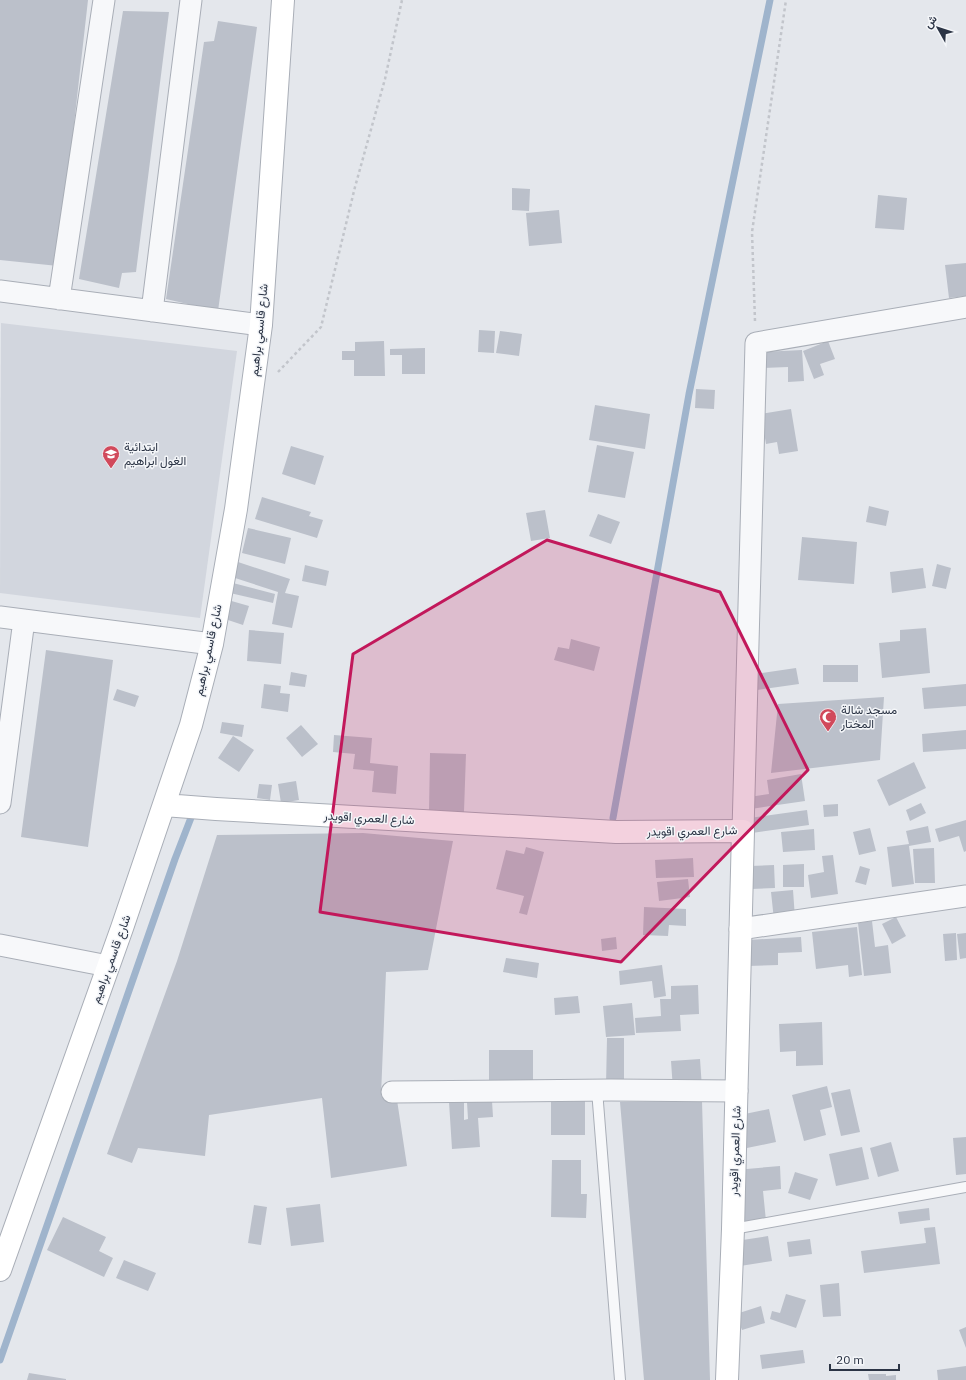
<svg xmlns="http://www.w3.org/2000/svg" width="966" height="1380" font-family="'IBM Plex Sans',Vazirmatn,sans-serif">
<style>
.built{fill:#d2d6de}
.lines{fill:none;stroke-linecap:round;stroke-linejoin:round}
.stream{stroke:#9fb4cc;stroke-width:7}
.building{fill:#bbc0ca}
.lane-casing{stroke:#a9aeb7;stroke-width:12}
.street-casing{stroke:#a9aeb7;stroke-width:23}
.secondary-casing{stroke:#a9aeb7;stroke-width:24}
.path{stroke:#c2c5cb;stroke-width:2.5;stroke-dasharray:3 3;stroke-linecap:butt}
.lane{stroke:#f7f8fa;stroke-width:10}
.street{stroke:#f7f8fa;stroke-width:21}
.secondary{stroke:#fff;stroke-width:22}
.marked{fill:#c2185b;fill-opacity:0.2;stroke:#c2185b;stroke-width:3;stroke-linejoin:round}
.labels{text-anchor:middle;stroke-width:3;stroke-linejoin:round;paint-order:stroke}
.street-label{font-size:12px;fill:#2b3445;stroke:#f4f6f9}
.poi-label{font-size:12px;fill:#2b3445;stroke:#f4f6f9;text-anchor:start}
</style>
<rect width="100%" height="100%" fill="#e4e7ec"/>
<!-- built -->
<path class="built" d="M1,323L237,351L200,618L0,593Z"/>
<g class="lines">
<!-- stream -->
<path class="stream" d="M613,818L689,394L770,0
M0,1360L175,859L194,810"/>
</g>
<!-- building -->
<path class="building" d="M0,0H88L58,266L0,260Z
M123,11L169,12L136,272L122,273L119,288L79,279Z
M218,21L257,27L218,311L166,299L204,42L214,41Z
M512,188L530,189L529,211L512,210Z
M878,195L907,198L904,230L875,228Z
M559,210L562,243L529,246L526,213Z
M966,263V296L949,298L945,265Z
M479,330L495,331L494,353L478,352Z
M500,331L522,334L519,356L496,353Z
M384,341L385,376H354V360H342V351H355V342Z
M828,341L835,359L820,364L824,375L814,379L803,351Z
M425,348V374H402V355H390V349Z
M802,350L804,381L788,382V367L763,368L762,352Z
M696,389L715,390L714,409L695,408Z
M595,405L650,414L645,449L589,440Z
M791,409L798,451L779,454L777,442L766,444L761,414Z
M597,445L634,452L625,498L588,492Z
M291,446L324,456L315,485L282,474Z
M262,497L311,512L309,516L323,520L317,538L255,519Z
M869,506L889,511L886,526L866,522Z
M545,510L550,538L531,541L526,513Z
M598,514L620,522L611,544L589,536Z
M248,528L291,538L285,564L242,553Z
M802,537L857,542L854,584L798,580Z
M238,562L290,579L285,593L299,596L292,628L272,624L278,592L232,577Z
M937,564L951,568L946,589L932,586Z
M305,565L329,571L326,586L302,581Z
M923,568L926,588L892,593L890,572Z
M233,583L275,594L273,603L230,593Z
M228,600L249,606L243,625L222,618Z
M926,628L930,673L882,678L879,643L900,641V630Z
M249,630L284,633L281,664L247,661Z
M571,639L600,647L594,671L554,660L558,647L569,649Z
M46,650L113,660L88,847L21,837Z
M823,665H858V682H823Z
M796,668L799,684L750,691L748,675Z
M291,672L307,675L305,687L289,685Z
M264,684L281,686L280,693L290,694L288,712L261,708Z
M966,684V706L924,709L922,688Z
M117,689L139,696L135,707L113,700Z
M884,697L880,760L771,773L778,704Z
M222,722L244,725L242,737L220,733Z
M301,725L318,744L302,757L286,738Z
M966,730V749L923,752L922,734Z
M334,735L372,738L370,763L398,766L396,794L372,792L374,771L353,769L355,754L333,752Z
M233,736L254,750L239,772L218,758Z
M430,753L466,754L464,812L429,811Z
M914,762L926,788L889,806L877,780Z
M801,774L805,801L751,809L749,797L769,794L767,780Z
M296,781L299,800L281,803L278,784Z
M259,784L272,785L270,800L257,798Z
M921,803L926,813L910,821L906,810Z
M838,804V816L824,817L823,805Z
M807,810L809,825L752,833L749,818Z
M966,820V851L964,852L959,836L939,842L935,829Z
M928,826L931,842L909,846L914,884L892,887L887,847L909,844L906,831Z
M870,828L876,851L859,855L853,832Z
M814,829L815,850L783,852L781,832Z
M363,833L453,841L428,970L386,972L381,1096L397,1100L407,1166L331,1178L322,1098L209,1115L205,1156L138,1148L132,1163L107,1154L177,961L217,835Z
M526,847L544,852L527,915L519,913L524,896L496,889L506,850L524,854Z
M934,848L935,883H915L913,849Z
M833,855L838,894L811,898L808,875L824,872L822,856Z
M693,858L694,877L656,878L655,860Z
M804,864V887H783V865Z
M774,865L775,888L751,889L750,866Z
M860,866L870,869L866,885L855,882Z
M688,879L690,897L659,901L657,882Z
M793,890L795,918L774,920L771,892Z
M644,907L686,909V926L669,925L668,936L643,935Z
M896,917L906,936L892,944L882,924Z
M872,921L875,947L888,945L891,973L864,976L858,923Z
M857,927L862,975L849,977L848,965L816,969L812,932Z
M956,933L957,960L945,961L943,934Z
M966,933V958L960,959L957,934Z
M616,937L617,949L602,951L601,939Z
M801,937L802,952L778,953V965L748,966L747,940Z
M506,958L539,963L537,978L503,972Z
M662,965L666,996L654,998L652,981L620,985L619,971Z
M698,985L699,1014L680,1015L681,1031L636,1033L635,1018L661,1016L660,999H671V986Z
M578,996L580,1013L555,1015L554,998Z
M632,1003L635,1035L606,1037L603,1006Z
M822,1022L823,1065L796,1066V1051L780,1052L779,1024Z
M607,1038H624V1086L606,1085Z
M489,1050H533V1085H489Z
M700,1059L702,1088L673,1090L671,1061Z
M827,1086L832,1107L820,1110L826,1135L804,1141L792,1095Z
M850,1089L860,1132L841,1136L831,1093Z
M492,1101L493,1117L478,1118L480,1147L452,1149L449,1102H464V1120L468,1119L467,1102Z
M585,1101V1135H551V1102Z
M702,1101L710,1380H644L620,1102Z
M769,1109L776,1142L742,1149L735,1116Z
M966,1137V1174L956,1175L953,1138Z
M891,1142L899,1171L878,1177L870,1148Z
M862,1147L869,1179L836,1186L829,1154Z
M552,1160H581V1194H587L586,1218L551,1217Z
M780,1166L781,1189L763,1191L766,1221L740,1224L735,1170Z
M795,1172L818,1179L810,1200L788,1193Z
M320,1204L324,1242L291,1246L286,1208Z
M254,1205L267,1207L261,1245L248,1243Z
M929,1208L930,1220L900,1224L898,1212Z
M63,1217L106,1237L99,1251L113,1258L104,1277L47,1250Z
M935,1227L940,1264L864,1273L861,1251L926,1243L924,1228Z
M768,1236L772,1261L740,1266L736,1241Z
M810,1239L812,1254L789,1257L787,1242Z
M124,1260L156,1273L148,1291L116,1278Z
M839,1283L841,1316L823,1317L820,1285Z
M786,1294L806,1300L796,1328L770,1319L772,1311L780,1313Z
M761,1306L765,1323L742,1330L736,1314Z
M966,1327V1348L959,1330Z
M803,1350L805,1363L762,1369L760,1355Z
M966,1366V1380H938L937,1370Z
M29,1373L66,1379V1380H27Z
M868,1374H886V1376L896,1375V1380H869Z"/>
<g class="lines">
<!-- lane casing -->
<g class="lane-casing">
<path id="lane" d="M597,1090L620,1380
M733,1229L966,1187"/>
</g>
<!-- street casing -->
<g class="street-casing">
<path id="street" d="M0,291L261,325
M59,299L104,0
M152,311L191,0
M0,617L212,644
M0,803L24,620
M743,831L756,343L966,307
M740,929L966,896
M0,945L108,966
M392,1092L611,1090L737,1091"/>
</g>
<!-- secondary casing -->
<g class="secondary-casing">
<path id="secondary" d="M164,805L216,809L616,832L743,831L733,1229L727,1380
M0,1270L122,928L191,725L212,644L236,509L261,325L283,0"/>
</g>
<!-- path -->
<path class="path" d="M755,321L752,232L786,0
M278,372L321,327L355,187L385,79L402,0"/>
<!-- lane -->
<use href="#lane" class="lane"/>
<!-- street -->
<use href="#street" class="street"/>
<!-- secondary -->
<use href="#secondary" class="secondary"/>
</g>
<!-- marked area -->
<path class="marked" d="M547,540L720,592L808,770L621,962L320,912L353,654Z"/>
<!-- icons -->
<defs>
<g id="school-pin" transform="scale(0.9)"><path d="M0 17L-7.5 6A9.5 9.5 0 1 1 7.5 6Z" fill="#d1495b" stroke="#f4f6f9"/><path d="M0-5L7-2L0 1L-7-2ZM-4 1L0 2.5L4 1V4Q0 6-4 4Z" fill="#fff"/></g>
<g id="mosque-pin" transform="scale(0.9)"><path d="M0 17L-7.5 6A9.5 9.5 0 1 1 7.5 6Z" fill="#d1495b" stroke="#f4f6f9"/><path d="M3.5-4.9A6 6 0 1 0 3.5 4.9A5 5 0 1 1 3.5-4.9Z" fill="#fff"/></g>
</defs>
<g fill-rule="evenodd">
<use href="#school-pin" x="111" y="454"/>
<use href="#mosque-pin" x="828" y="717"/>
</g>
<g class="labels">
<!-- street labels -->
<g class="street-label">
<text transform="translate(259 330) rotate(-84)" y="4">شارع قاسمي براهيم</text>
<text transform="translate(208 650) rotate(-78)" y="4">شارع قاسمي براهيم</text>
<text transform="translate(369 818) rotate(3)" y="4">شارع العمري اقويدر</text>
<text transform="translate(692 831) rotate(-1)" y="4">شارع العمري اقويدر</text>
<text transform="translate(111 959) rotate(-70)" y="4">شارع قاسمي براهيم</text>
<text transform="translate(735 1151) rotate(-88)" y="4">شارع العمري اقويدر</text>
</g>
<!-- poi labels -->
<g class="poi-label">
<text x="124" y="451">ابتدائية<tspan x="124" dy="14">الغول ابراهيم</tspan></text>
<text x="841" y="714">مسجد شالة<tspan x="841" dy="14">المختار</tspan></text>
</g>
</g>
<!-- north arrow -->
<g transform="translate(938 28) rotate(309)" stroke="#f4f6f9" stroke-width="3" paint-order="stroke">
<path d="M0-3L7 15L0 10L-7 15Z" fill="#2b3445"/>
<text y="-6" font-size="11" font-weight="bold" text-anchor="middle" fill="#2b3445">ش</text>
</g>
<!-- scale -->
<path d="M830 1364v6h69v-6" fill="none" stroke="#2b3445" stroke-width="2"/>
<text x="836" y="1364" font-size="12" fill="#2b3445" stroke="#f4f6f9" stroke-width="3" paint-order="stroke">20 m</text>
</svg>
